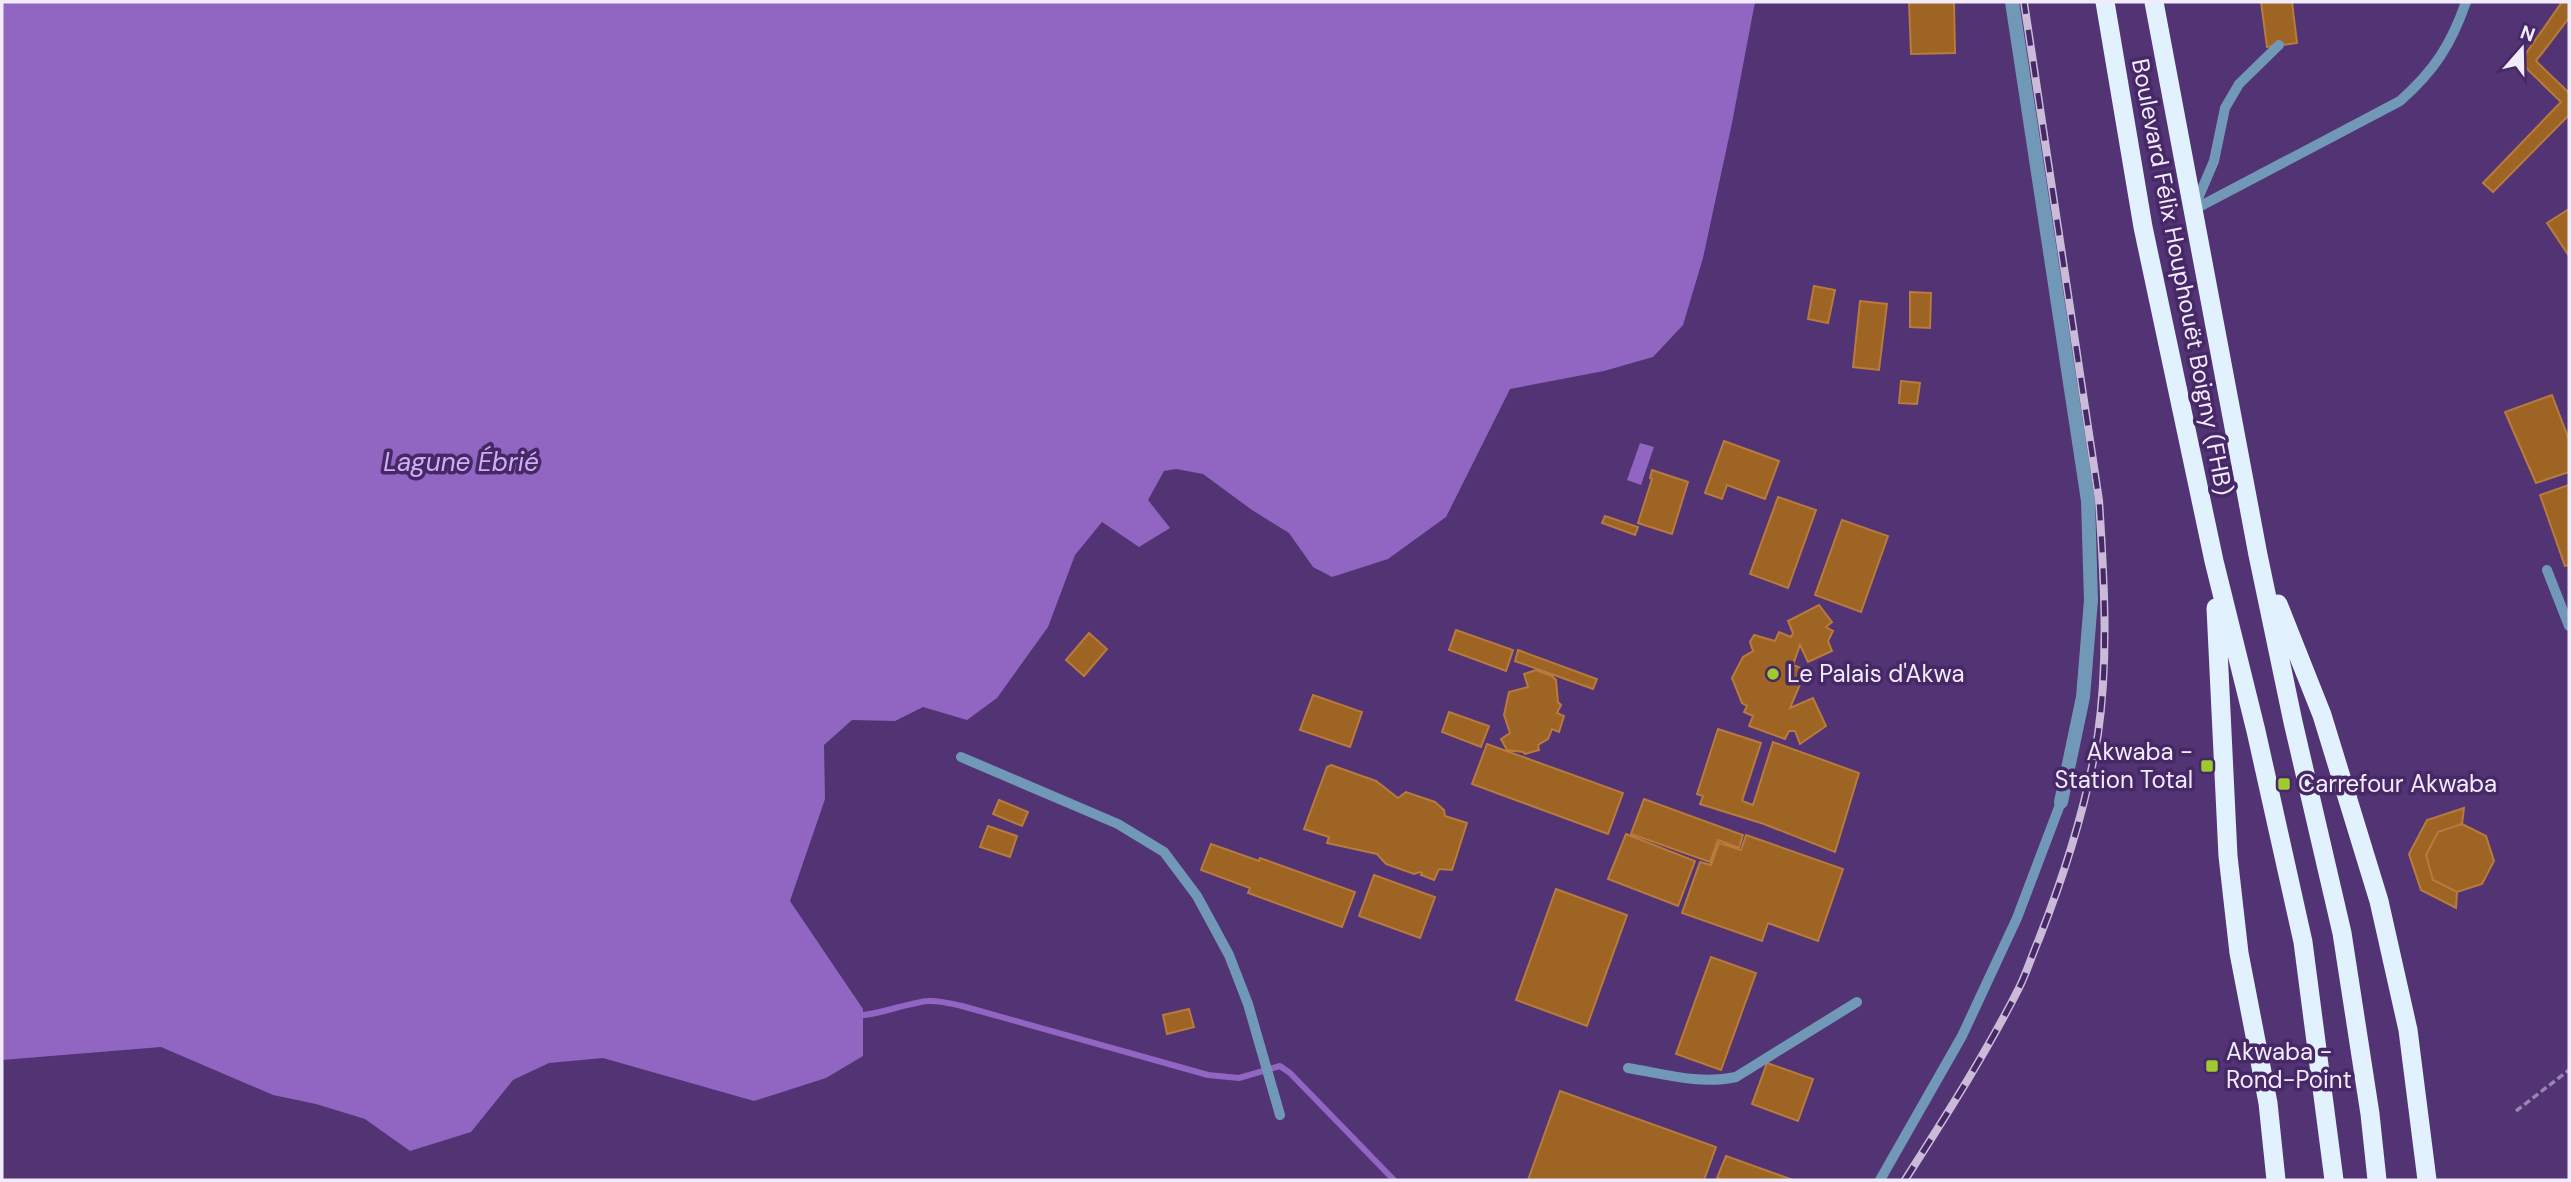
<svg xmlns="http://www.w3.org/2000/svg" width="2571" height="1182" font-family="'DM Sans',sans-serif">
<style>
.water{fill:#9165c2}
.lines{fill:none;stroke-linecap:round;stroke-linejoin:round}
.stream{stroke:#9165c2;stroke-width:6}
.building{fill:#9e6423;stroke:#b77b3d;stroke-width:2}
.path{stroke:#9884af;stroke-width:3.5;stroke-dasharray:7 3.5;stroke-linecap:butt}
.service{stroke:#7298b8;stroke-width:10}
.minor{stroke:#7298b8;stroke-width:14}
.trunk{stroke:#e2f1fe;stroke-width:19}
.rail-casing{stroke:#cabcd9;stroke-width:8}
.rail{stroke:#472867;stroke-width:5;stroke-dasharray:16;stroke-linecap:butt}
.poi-dot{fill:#9fca2d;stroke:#472867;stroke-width:2.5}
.labels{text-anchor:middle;stroke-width:7;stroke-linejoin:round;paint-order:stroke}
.street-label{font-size:24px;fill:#f2ebfb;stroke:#472867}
.poi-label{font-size:24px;fill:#f2ebfb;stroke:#472867;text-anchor:start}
.water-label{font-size:26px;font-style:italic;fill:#ceaef5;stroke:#472867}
</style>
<rect width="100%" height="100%" fill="#523373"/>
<!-- water -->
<path class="water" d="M2,2H1755L1732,123L1703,258L1683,325L1653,357L1604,371L1510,389L1446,517L1388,559L1332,577L1313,567L1289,533L1252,510L1203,474L1176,469L1164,471L1148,500L1170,528L1139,547L1102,522L1075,555L1048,627L997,698L967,720L923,707L895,721L852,720L824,745L825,799L790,901L863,1009V1056L826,1078L754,1101L603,1058L549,1063L513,1080L471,1132L410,1151L365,1119L316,1104L273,1095L161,1047L2,1060Z
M1640,443L1654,447L1641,485L1627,480Z"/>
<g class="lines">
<!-- stream -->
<path class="stream" d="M856,1015C867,1018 911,1002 928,1001C939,1000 952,1004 962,1006L1208,1075L1239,1078L1280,1066L1290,1073L1394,1180"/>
</g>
<!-- building -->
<path class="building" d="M1909,2H1954L1955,53L1911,54Z
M2261,2H2292L2297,43L2267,47Z
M2562,2H2569V18L2536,61L2569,93V115L2493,192L2483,183L2561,102L2520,62Z
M2569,209V256L2547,223Z
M1814,286L1835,290L1828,323L1808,319Z
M1910,292L1931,293L1930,328L1910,327Z
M1860,301L1887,304L1879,370L1853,367Z
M1901,381L1920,383L1917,404L1899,403Z
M2552,395L2569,440V472L2536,483L2505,412Z
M1724,441L1779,461L1765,499L1727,485L1722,499L1705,493Z
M1652,470L1688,482L1672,534L1638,523L1652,479L1650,478Z
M2569,485V565L2565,566L2540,495Z
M1778,497L1816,510L1788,588L1750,574Z
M1605,516L1638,527L1635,535L1602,523Z
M1842,520L1888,536L1861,612L1815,595Z
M1819,605L1832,622L1826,627L1833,631L1828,641L1832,651L1808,662L1800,645L1793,665L1806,670L1790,708L1813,698L1826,726L1800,744L1795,731H1789L1785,739L1749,726L1753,716L1744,712L1747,706L1742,703L1732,678L1743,657L1753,651L1750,642L1754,635L1775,641L1779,632L1791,637L1793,633L1788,621Z
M1456,630L1513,650L1506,671L1449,650Z
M1089,633L1107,649L1084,676L1066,660Z
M1518,650L1597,679L1593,689L1515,661Z
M1536,670L1552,676L1556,680L1558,702L1561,705L1557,713L1564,716L1559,732L1552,729L1548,739L1538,745L1539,750L1525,754L1523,752L1507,750L1501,739L1510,733L1504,715L1509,692L1528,687L1524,674Z
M1313,695L1362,712L1350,747L1300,730Z
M1449,712L1489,726L1481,747L1442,732Z
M1718,729L1761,743L1742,801L1753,805L1773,742L1859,773L1835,852L1764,824L1700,804L1703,796L1697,794Z
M1487,744L1623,793L1608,834L1472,784Z
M1331,765L1376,781L1398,798L1406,792L1435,802L1444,810L1445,816L1467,823L1452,870L1439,869L1434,880L1421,875L1422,873L1420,872L1414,874L1386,864L1377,854L1327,843L1329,837L1304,829L1327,767Z
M1644,799L1743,835L1739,848L1718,840L1710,862L1631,834Z
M999,800L1028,812L1022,826L993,814Z
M2464,808L2462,824L2438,832L2426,855L2433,880L2457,892L2456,908L2421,890L2409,854L2427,820Z
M2462,824L2486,836L2494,861L2482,884L2457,892L2433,880L2426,855L2438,832Z
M988,826L1017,836L1010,857L980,847Z
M1626,834L1695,861L1678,906L1608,879Z
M1746,835L1843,869L1818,941L1768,923L1762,941L1682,913L1700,862L1711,865L1719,843L1741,850Z
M1211,844L1259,861L1260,858L1355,892L1342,927L1248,893L1250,888L1201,870Z
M1374,875L1435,897L1420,938L1359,916Z
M1556,889L1627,915L1587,1026L1516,1000Z
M1711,957L1756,973L1721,1070L1676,1054Z
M1189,1009L1194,1027L1167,1034L1163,1015Z
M1767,1063L1813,1079L1798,1121L1752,1104Z
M1560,1091L1716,1147L1704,1180H1528Z
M1726,1156L1793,1180H1723L1717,1178Z"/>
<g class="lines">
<!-- path -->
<path class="path" d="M2516,1111L2569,1070"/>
<!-- service -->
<path class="service" d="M2196,203L2214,161L2225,108L2239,84L2279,45
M2193,210L2400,101C2434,71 2451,45 2466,2
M2547,570L2569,626
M961,757L1118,824L1164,852L1197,896L1229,955L1248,1004L1280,1115
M1628,1068C1664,1074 1700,1085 1736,1077L1857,1002
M1880,1180L1962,1036L2017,918L2061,802"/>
<!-- minor -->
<path class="minor" d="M2012,2L2088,501L2091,600L2083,697L2061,802"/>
<!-- trunk -->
<path class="trunk" d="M2105,2L2143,227L2214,561L2256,731L2303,942L2334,1180
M2154,2L2258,555L2293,722L2342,933L2370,1114L2377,1180
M2278,604L2322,715L2379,901L2408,1030L2427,1180
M2216,608L2228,856L2239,953L2268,1103L2276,1180"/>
<!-- rail casing -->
<g class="rail-casing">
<path id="rail" d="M1905,1180C1945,1117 1985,1055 2019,988C2027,972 2032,955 2039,939C2065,873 2087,804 2098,734C2109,657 2104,577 2099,500L2024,2"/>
</g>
<!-- rail -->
<use href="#rail" class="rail"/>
</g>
<!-- markers -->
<g class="poi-dot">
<circle cx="1773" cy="674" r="7"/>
<rect x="2200" y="759" width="14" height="14" rx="3.5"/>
<rect x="2277" y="777" width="14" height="14" rx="3.5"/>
<rect x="2205" y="1059" width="14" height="14" rx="3.5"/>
</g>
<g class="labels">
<!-- street labels -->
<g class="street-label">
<text transform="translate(2182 277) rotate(79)" y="8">Boulevard Félix Houphouët Boigny (FHB)</text>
</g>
<!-- poi labels -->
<g class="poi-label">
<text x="1787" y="682">Le Palais d'Akwa</text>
<text x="2193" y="760" text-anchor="end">Akwaba -<tspan x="2193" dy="28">Station Total</tspan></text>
<text x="2298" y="792">Carrefour Akwaba</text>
<text x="2226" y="1060">Akwaba -<tspan x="2226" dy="28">Rond-Point</tspan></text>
</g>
<!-- water labels -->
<g class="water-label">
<text x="461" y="471">Lagune Ébrié</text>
</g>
</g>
<!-- border -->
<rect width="2571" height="1182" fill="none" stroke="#f2ebfb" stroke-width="7"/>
<!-- north arrow -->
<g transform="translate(2522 49) rotate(20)" stroke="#472867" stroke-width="5" paint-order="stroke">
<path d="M0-5L12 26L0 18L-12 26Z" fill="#f2ebfb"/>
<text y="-10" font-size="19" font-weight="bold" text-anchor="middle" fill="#f2ebfb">N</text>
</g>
</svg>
